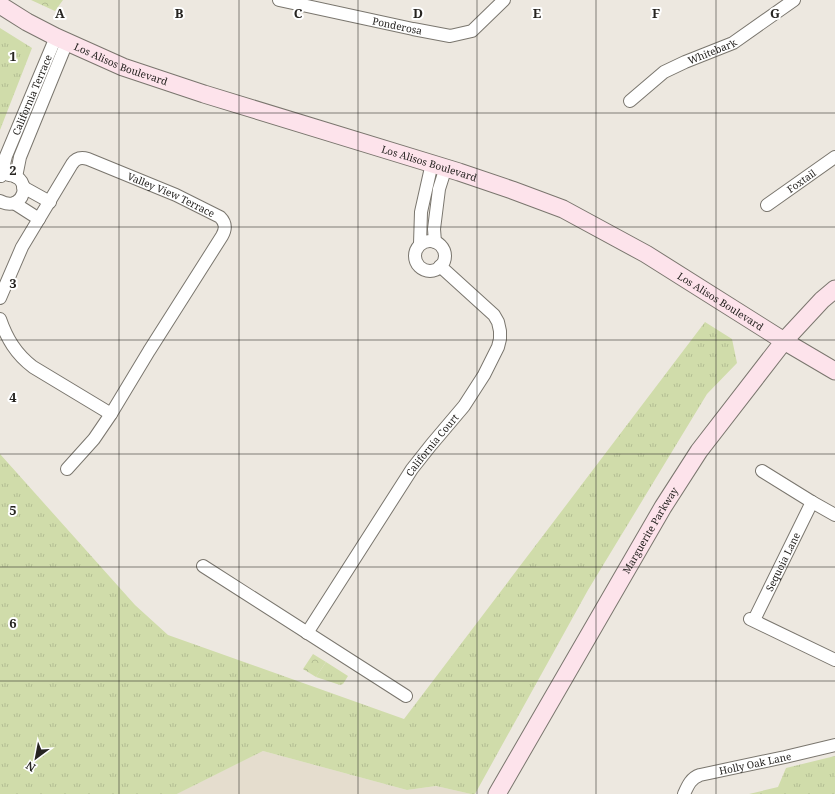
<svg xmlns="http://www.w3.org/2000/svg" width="835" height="794" font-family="'Noto Serif',serif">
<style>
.built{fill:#e5ddce}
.grass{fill:url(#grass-tufts)}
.park{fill:url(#park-crowns)}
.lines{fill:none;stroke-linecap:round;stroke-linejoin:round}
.minor-casing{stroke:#7a766e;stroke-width:14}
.secondary-casing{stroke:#7a766e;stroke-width:19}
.minor{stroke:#fff;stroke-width:12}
.secondary{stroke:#fde3eb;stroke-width:17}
.grid{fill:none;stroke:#262421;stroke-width:1;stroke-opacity:0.55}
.labels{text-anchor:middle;stroke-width:4;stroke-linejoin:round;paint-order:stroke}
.street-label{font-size:10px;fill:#262421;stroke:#fff}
.grid-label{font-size:13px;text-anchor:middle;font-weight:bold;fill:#262421;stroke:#fff;stroke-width:4;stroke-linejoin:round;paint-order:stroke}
</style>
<defs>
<pattern id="grass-tufts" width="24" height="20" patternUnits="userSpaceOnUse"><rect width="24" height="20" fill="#d0dcaa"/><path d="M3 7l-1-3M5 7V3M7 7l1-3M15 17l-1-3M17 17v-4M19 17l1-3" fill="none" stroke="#b2bd92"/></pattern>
<pattern id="park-crowns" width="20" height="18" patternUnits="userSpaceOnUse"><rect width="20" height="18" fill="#d0dcaa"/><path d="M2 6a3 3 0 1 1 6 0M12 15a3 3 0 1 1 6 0" fill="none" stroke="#b2bd92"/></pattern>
</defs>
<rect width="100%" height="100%" fill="#ede8e0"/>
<!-- built -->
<path class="built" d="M263,751L407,790L436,786L471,794H177Z"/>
<!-- grass -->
<path class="grass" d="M0,28L32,48L0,130Z
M705,322L732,339L737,363L707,394L588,590L475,794H471L436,786L407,790L263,751L177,794H0V454L135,605L168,635L404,719Z
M326,662L348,676L343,684L340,685L316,677Z
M835,756V794H749L778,787L786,768Z"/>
<!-- park -->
<path class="park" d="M31,0H63L55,11Z
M313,654L326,662L316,677L303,669Z"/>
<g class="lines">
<!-- minor casing -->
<g class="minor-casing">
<g id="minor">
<path id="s1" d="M279,0L413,29L450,36L472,31L504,0"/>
<path id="s2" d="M630,101L664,72L685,62L733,43L794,0"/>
<path id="s3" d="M1,176L6,156L56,37"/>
<path d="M16,177L20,157L67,42"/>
<path d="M23,187L50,202"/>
<path d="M0,201C24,214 34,177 9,175"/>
<path d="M14,203L39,219"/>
<path id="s4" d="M767,205L835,157"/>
<circle cx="430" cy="256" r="15"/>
<path d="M435,242L434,229L439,189L446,167"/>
<path d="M420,244L421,212L432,163"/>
<path id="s5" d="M0,298L22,247L72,164C76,158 81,157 88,159L176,195L220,217C226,223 226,229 222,236L149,351L111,414L94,439L67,469"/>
<path d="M0,319C7,339 16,354 33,367L111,414"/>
<path d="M762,471L812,502L835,515"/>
<path d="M203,566L406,696"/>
<path d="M750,619L835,660"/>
<path id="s6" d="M754,620L812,502"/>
<path id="s7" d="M307,633L412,469L431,445L464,406L484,375L498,347L500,339V331L498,322L494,315L440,266"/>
<path id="s8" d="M684,794C688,785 691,778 700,775L785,757L835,745"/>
</g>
</g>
<!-- secondary casing -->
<g class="secondary-casing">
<g id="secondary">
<path id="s9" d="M0,5L27,22L56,37L123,67L204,94L459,172L512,190L563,209L646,254L784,341L835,371"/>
<path id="s10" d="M497,794L663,507L699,451L784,341L822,300L835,289"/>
</g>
</g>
<!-- minor -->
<use href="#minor" class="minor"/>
<!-- secondary -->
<use href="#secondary" class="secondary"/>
</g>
<!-- grid -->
<path class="grid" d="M119,0V794M239,0V794M358,0V794M477,0V794M596,0V794M716,0V794M0,113H835M0,227H835M0,340H835M0,454H835M0,567H835M0,681H835"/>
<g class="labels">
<!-- street labels -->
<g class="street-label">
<text dy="4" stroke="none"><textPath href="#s1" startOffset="121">Ponderosa</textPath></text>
<text dy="4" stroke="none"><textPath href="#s2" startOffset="97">Whitebark</textPath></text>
<text dy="4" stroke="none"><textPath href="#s9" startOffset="135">Los Alisos Boulevard</textPath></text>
<text dy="4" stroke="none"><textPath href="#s3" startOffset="87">California Terrace</textPath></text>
<text dy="4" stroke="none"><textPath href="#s9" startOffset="459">Los Alisos Boulevard</textPath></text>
<text dy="4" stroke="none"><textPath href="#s4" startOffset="42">Foxtail</textPath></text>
<text dy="4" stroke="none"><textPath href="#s5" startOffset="261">Valley View Terrace</textPath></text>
<text dy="4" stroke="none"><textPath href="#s9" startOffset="783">Los Alisos Boulevard</textPath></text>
<text dy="4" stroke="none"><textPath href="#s7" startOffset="226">California Court</textPath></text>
<text dy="4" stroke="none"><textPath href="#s10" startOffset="305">Marguerite Parkway</textPath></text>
<text dy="4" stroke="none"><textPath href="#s6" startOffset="65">Sequoia Lane</textPath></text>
<text dy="4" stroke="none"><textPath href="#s8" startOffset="82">Holly Oak Lane</textPath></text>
</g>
</g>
<g class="grid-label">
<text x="60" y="18">A</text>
<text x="179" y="18">B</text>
<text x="298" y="18">C</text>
<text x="418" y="18">D</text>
<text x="537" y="18">E</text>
<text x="656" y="18">F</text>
<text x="775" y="18">G</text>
<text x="13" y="61">1</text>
<text x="13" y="175">2</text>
<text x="13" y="288">3</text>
<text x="13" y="402">4</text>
<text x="13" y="515">5</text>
<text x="13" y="628">6</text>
</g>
<!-- north arrow -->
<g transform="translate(36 758) rotate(212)" stroke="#ffffff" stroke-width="3" paint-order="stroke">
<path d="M0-3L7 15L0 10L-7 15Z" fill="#262421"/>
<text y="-6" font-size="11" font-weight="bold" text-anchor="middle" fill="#262421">N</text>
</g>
</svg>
